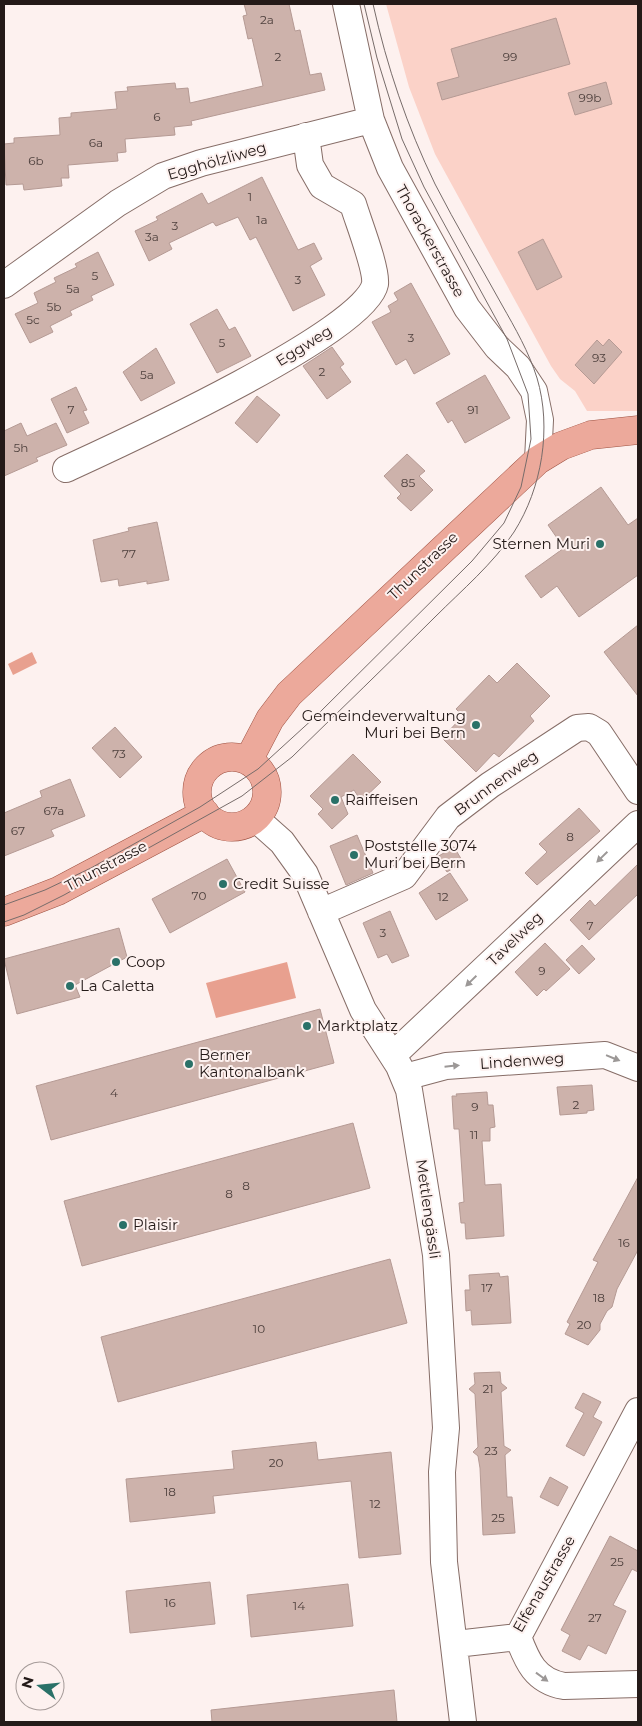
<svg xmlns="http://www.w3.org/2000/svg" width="642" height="1726" font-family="Montserrat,sans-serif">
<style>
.green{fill:#fbd2c8}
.water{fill:#e8a08f}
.building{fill:#cdb2ab;stroke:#b59a94}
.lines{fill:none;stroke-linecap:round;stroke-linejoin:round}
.minor-casing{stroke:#866d67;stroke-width:28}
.major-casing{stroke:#9e5242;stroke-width:29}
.minor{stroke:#fff;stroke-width:26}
.major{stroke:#eca99b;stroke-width:28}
.tram{stroke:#776c6a;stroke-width:1}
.oneway{fill:#9c9897}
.poi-dot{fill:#2a7168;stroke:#fdf1ef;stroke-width:2}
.labels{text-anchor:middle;stroke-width:4;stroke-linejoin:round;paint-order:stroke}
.number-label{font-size:12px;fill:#4e403d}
.street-label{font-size:15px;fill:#241a18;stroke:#fdf1ef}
.poi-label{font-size:15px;fill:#241a18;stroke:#fdf1ef;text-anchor:start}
</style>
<rect width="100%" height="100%" fill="#fdf1ef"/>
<!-- green -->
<path class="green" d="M386,4H638V411H587L575,391L560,379L551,366L435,154L409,87Z"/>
<!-- water -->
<path class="water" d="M32,652L37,663L13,675L8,664Z
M287,962L296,998L216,1018L206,983Z"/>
<!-- building -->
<path class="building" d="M244,4H289L295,31L300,30L310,75L321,73L325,90L191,121L192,125L174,127L175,135L125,139L126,152L117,153L118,161L68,165L69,178H61L62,186L24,190L23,184L6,185L4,144L14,143V138L60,135L59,118L71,117V113L117,109L115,92L128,91L127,87L175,83L176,89L188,88L190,103L263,86L252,38L248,39L243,16L247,15Z
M556,18L570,64L442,100L437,83L459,77L451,49Z
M606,82L612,104L575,115L568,93Z
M262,177L298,250L314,243L322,259L310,266L325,295L293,311L256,237L250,240L238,217L216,226L213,222L169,243L172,249L149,261L135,231L158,220L156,217L202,193L208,204Z
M543,239L562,277L537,290L518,252Z
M98,252L114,285L91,296L93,300L70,311L72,315L50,326L53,332L30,343L15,314L38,303L34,293L56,282L54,278L77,267L75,264Z
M411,283L450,354L414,374L406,359L396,365L372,322L391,312L388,306L398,300L394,293Z
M217,309L229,330L235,327L251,356L217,373L190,324Z
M609,339L622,352L594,384L575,365L597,340L603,346Z
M332,347L344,364L340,367L351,382L327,399L303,366Z
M156,348L175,383L141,401L123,372Z
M485,375L510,418L465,443L452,420L448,423L436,403Z
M76,387L87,410L83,411L89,423L67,433L51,399Z
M257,396L280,415L257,443L235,423Z
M21,423L27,436L56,423L67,445L36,458L38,461L4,476V431Z
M407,454L425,471L419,476L433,490L411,511L397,498L401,494L384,476Z
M601,487L628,525L638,518V575L579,617L557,586L541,598L525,576L564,548L548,525Z
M157,522L169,580L147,584V581L119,586L118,579L101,582L93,540L129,531L128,528Z
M638,625V696L604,652Z
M517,663L550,696L530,716L534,721L499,757L494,753L476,772L442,738L463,716L456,709L489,675L497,683Z
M115,727L142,757L120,778L92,748Z
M353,754L381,782L361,801L354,790L341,797L348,814L332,829L318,814L323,809L310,796Z
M70,779L85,816L51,830L54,836L4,856V813L42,797L40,791Z
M579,808L600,831L537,885L525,873L547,852L539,844Z
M357,835L373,873L346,885L330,846Z
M454,847L463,862L447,872L437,857Z
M227,859L245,892L170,933L152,899Z
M638,864V894L589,940L570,920L590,900L595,906Z
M450,873L468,900L436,920L419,893Z
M390,911L409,956L392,963L387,954L378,958L363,923Z
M119,928L127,957L75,985L80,997L17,1014L4,959Z
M545,943L570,969L546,991L544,989L537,996L515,972Z
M582,945L595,959L579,974L566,960Z
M320,1009L334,1063L51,1140L36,1086Z
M592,1085L594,1110L587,1111V1113L560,1115L557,1087Z
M487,1092L488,1105H493L495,1127L490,1128V1141H482L485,1185L501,1184L504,1236L466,1239L465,1223H461L459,1203L464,1202L460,1143L459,1129H454L452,1096H457L456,1094Z
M353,1123L370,1188L82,1266L64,1201Z
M638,1177V1250L617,1289L612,1307L607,1311L600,1324V1330L588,1345L565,1334L570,1324L567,1322L598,1262L593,1260Z
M390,1259L407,1323L118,1402L101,1337Z
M499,1273L500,1277L508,1276L511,1323L472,1325L471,1310L466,1311L465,1290H470L469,1275Z
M500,1372L501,1383L507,1388L501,1392L504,1446L511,1450L505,1455L507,1497H512L515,1533L483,1535L480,1468L478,1456L473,1452L478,1447L475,1394L469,1389L475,1384L474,1373Z
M583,1393L601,1402L593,1417L602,1422L584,1456L566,1446L584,1413L575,1408Z
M316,1442L318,1460L391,1452L401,1554L359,1558L351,1481L213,1496L215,1513L130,1522L126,1479L234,1469L232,1451Z
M550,1477L568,1487L558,1506L540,1497Z
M610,1536L638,1551V1572L632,1569L613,1605L626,1611L606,1654L588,1645L580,1660L562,1651L570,1635L561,1630Z
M210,1582L215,1624L130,1633L126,1591Z
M348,1584L353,1626L251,1637L247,1595Z
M394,1690L397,1722H212L211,1710Z"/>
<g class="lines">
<!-- minor casing -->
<g class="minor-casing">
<path id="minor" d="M346,4L371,120L390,168L467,308L497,347L518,367L534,391L540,420L538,460
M4,285L118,203L163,176L201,163L371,120
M66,469C116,446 366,332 375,284C377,269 358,221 353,204L322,186L310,165L306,136
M255,818L282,842L305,874L363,1010L399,1066L409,1090L436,1255L446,1428L442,1472L444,1562L463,1722
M321,912L404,876L448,817L490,785L577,728L589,727L599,733L638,791
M393,1055L638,824
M405,1077L446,1066L605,1055L638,1068
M518,1637L638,1411
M518,1637C527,1661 535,1681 564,1686L638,1684
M456,1644L518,1637"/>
</g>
<!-- major casing -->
<g class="major-casing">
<path id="major" d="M197 792a35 35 0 1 1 70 0a35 35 0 1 1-70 0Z
M248,761L270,719L289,694L538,460L561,446L591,435L638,430
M4,912L58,891L205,813"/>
</g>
<!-- minor -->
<use href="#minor" class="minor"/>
<!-- major -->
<use href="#major" class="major"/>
<!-- tram -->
<path class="tram" d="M4,905L45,890L91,868L200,807L258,769L315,717L472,561L504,523L521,487L531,439L528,394L507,339L424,187L402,139L377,58L364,4
M4,922L24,915L64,895L242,796L292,757C340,710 388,664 435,617C462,590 493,564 514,532C542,488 552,428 537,378C529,352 515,328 502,305C480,265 456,225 435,184C407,126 387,67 373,4"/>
</g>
<!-- one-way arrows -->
<defs><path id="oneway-solid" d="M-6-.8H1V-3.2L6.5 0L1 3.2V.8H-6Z" transform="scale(1.25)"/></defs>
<g class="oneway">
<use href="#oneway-solid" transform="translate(602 857) rotate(136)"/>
<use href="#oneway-solid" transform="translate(471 981) rotate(136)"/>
<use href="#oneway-solid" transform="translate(613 1058) rotate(22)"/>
<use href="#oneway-solid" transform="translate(452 1066) rotate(-6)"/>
<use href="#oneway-solid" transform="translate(542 1677) rotate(36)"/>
</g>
<!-- markers -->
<g class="poi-dot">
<circle cx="600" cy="544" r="5"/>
<circle cx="476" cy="725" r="5"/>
<circle cx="335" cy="800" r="5"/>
<circle cx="354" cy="855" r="5"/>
<circle cx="223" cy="884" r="5"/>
<circle cx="116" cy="962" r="5"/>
<circle cx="70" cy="986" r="5"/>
<circle cx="307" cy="1026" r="5"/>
<circle cx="189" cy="1064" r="5"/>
<circle cx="123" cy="1225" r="5"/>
</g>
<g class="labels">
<!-- number labels -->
<g class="number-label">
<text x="267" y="24">2a</text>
<text x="278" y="61">2</text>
<text x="510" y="61">99</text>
<text x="590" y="102">99b</text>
<text x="157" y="121">6</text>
<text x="96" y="147">6a</text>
<text x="36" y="165">6b</text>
<text x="250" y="201">1</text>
<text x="262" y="224">1a</text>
<text x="175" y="230">3</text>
<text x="152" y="241">3a</text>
<text x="95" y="280">5</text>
<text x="298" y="284">3</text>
<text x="73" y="293">5a</text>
<text x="54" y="311">5b</text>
<text x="33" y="324">5c</text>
<text x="411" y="342">3</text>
<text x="222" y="347">5</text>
<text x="599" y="362">93</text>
<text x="322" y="376">2</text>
<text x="147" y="379">5a</text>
<text x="71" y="414">7</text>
<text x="473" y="414">91</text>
<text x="21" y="452">5h</text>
<text x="408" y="487">85</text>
<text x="129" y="558">77</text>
<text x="119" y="758">73</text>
<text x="54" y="815">67a</text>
<text x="18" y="835">67</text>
<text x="570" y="841">8</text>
<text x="199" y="900">70</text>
<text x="443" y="901">12</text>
<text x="590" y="930">7</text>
<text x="383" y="937">3</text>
<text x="542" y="975">9</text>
<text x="114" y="1097">4</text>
<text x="576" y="1109">2</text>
<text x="475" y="1111">9</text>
<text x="474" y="1139">11</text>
<text x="246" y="1190">8</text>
<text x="229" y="1198">8</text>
<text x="624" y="1247">16</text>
<text x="487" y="1292">17</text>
<text x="599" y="1302">18</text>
<text x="584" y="1329">20</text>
<text x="259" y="1333">10</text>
<text x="488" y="1393">21</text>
<text x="491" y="1455">23</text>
<text x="276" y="1467">20</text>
<text x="170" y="1496">18</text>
<text x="375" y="1508">12</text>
<text x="498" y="1522">25</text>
<text x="617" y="1566">25</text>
<text x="170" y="1607">16</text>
<text x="299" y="1610">14</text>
<text x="595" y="1622">27</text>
</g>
<!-- street labels -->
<g class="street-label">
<text transform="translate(217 161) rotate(-16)" y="5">Egghölzliweg</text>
<text transform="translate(430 241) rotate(61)" y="5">Thorackerstrasse</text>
<text transform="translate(304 346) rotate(-32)" y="5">Eggweg</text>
<text transform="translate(423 566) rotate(-44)" y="5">Thunstrasse</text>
<text transform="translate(496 783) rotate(-36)" y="5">Brunnenweg</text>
<text transform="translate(106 866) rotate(-28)" y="5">Thunstrasse</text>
<text transform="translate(515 939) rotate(-44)" y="5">Tavelweg</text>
<text transform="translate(522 1061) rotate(-4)" y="5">Lindenweg</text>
<text transform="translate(428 1209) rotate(82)" y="5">Mettlengässli</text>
<text transform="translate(544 1584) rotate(-60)" y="5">Elfenaustrasse</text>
</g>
<!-- poi labels -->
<g class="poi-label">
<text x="590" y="549" text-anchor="end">Sternen Muri</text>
<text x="466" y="721" text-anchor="end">Gemeindeverwaltung<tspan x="466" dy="17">Muri bei Bern</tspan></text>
<text x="345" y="805">Raiffeisen</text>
<text x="364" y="851">Poststelle 3074<tspan x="364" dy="17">Muri bei Bern</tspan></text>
<text x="233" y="889">Credit Suisse</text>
<text x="126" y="967">Coop</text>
<text x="80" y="991">La Caletta</text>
<text x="317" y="1031">Marktplatz</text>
<text x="199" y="1060">Berner<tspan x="199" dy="17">Kantonalbank</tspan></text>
<text x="133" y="1230">Plaisir</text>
</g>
</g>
<!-- border -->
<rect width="642" height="1726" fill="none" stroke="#241a18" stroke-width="10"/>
<!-- north arrow -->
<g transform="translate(40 1686) rotate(286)"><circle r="24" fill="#fdf1ef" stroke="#a69b99"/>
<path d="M0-4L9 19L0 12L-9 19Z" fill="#2a7168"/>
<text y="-8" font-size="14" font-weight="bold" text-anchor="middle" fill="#241a18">N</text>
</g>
</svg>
